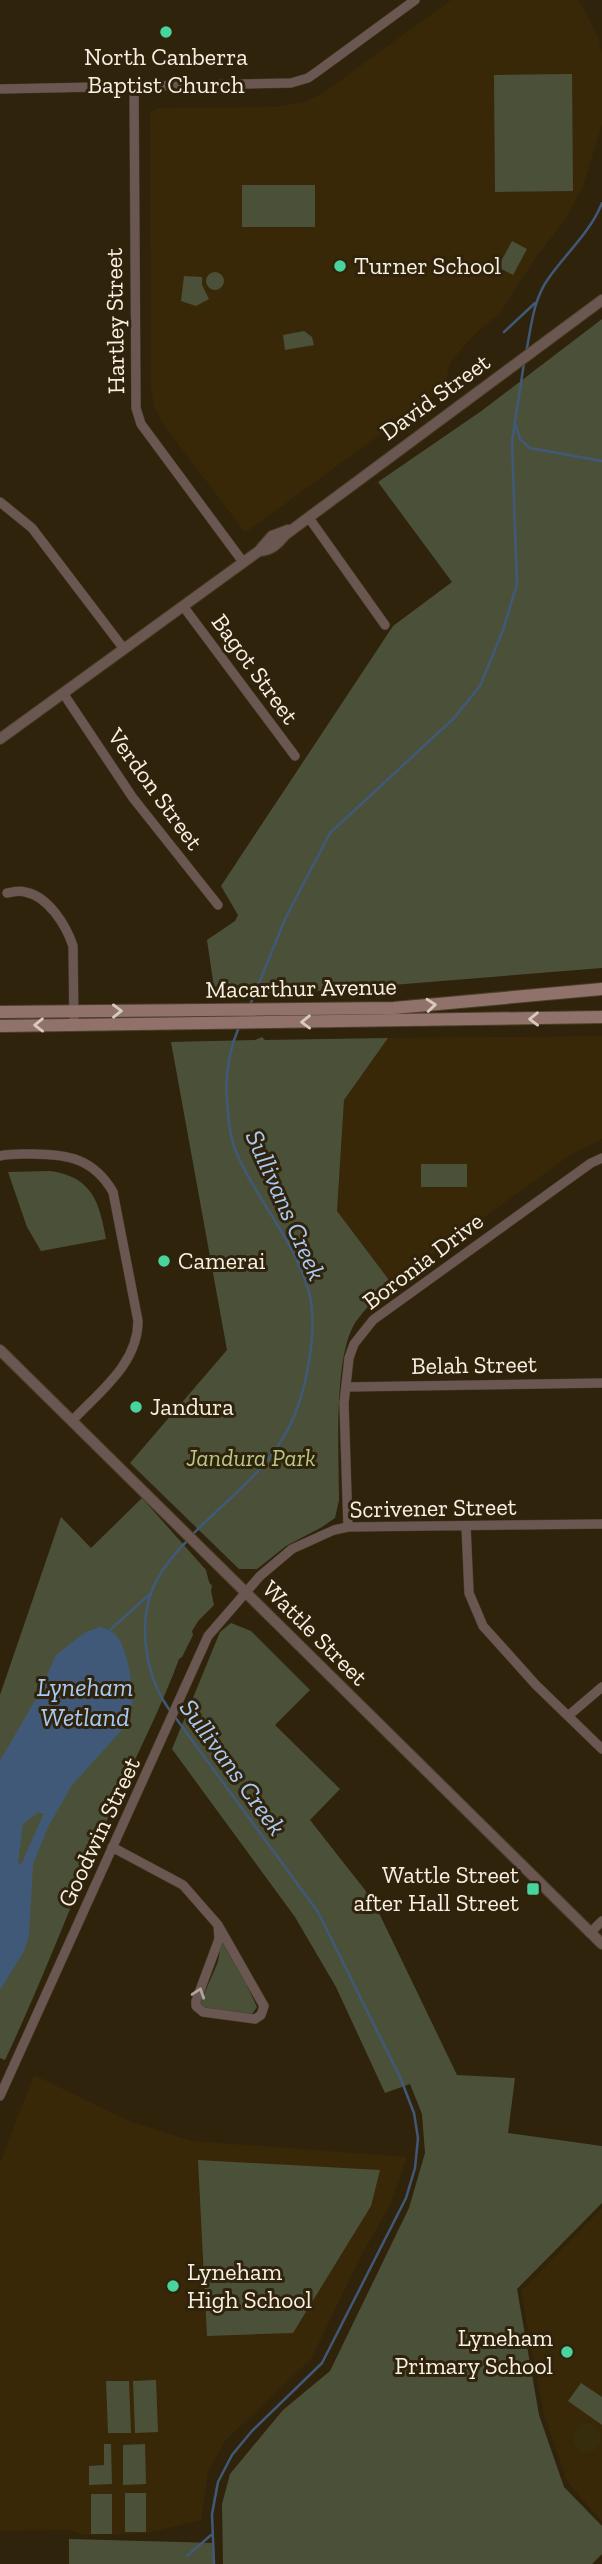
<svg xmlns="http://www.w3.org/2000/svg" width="602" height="2564" font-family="'Zilla Slab',serif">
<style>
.built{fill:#382808}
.green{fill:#4b5139}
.sand{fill:#352d0c}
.water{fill:#415978;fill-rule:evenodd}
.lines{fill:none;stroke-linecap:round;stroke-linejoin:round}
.stream{stroke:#415978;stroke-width:2.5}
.minor-casing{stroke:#4c402a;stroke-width:10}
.tertiary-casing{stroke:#4c402a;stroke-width:12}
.secondary-casing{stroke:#4c402a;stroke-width:14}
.minor{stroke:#6a5752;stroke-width:9}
.tertiary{stroke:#6a5752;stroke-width:10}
.secondary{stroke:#91726b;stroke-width:12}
.oneway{stroke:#d9cabe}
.oneway2{stroke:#b1a49a}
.poi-dot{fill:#49d49d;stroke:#30230c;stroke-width:2.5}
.labels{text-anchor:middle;stroke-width:6;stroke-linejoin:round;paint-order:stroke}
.poi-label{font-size:24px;fill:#f8f0e2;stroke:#30230c;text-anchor:start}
.street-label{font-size:24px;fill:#f8f0e2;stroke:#30230c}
.park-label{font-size:24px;font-style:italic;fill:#b6c786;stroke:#30230c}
.water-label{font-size:26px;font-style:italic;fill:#a8caf5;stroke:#30230c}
</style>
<rect width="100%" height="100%" fill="#30230c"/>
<!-- built -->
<path class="built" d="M451,0H578L582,6L598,37L602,53V125L583,186L565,220L536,257L500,313L473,336L451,361L447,375L448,385L249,530L244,531L163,424L154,406L151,388L150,112L158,108L277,107L304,102L323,93Z
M602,1036V1139L573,1153L392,1284L337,1211L344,1100L388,1038Z
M34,2075L131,2122L192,2141L407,2157L391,2203L360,2258L311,2359L226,2440L208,2472L201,2520L147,2533L86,2535L69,2530L0,2531V2163Z
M602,2208V2522L567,2481L544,2414L521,2291Z"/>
<!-- green -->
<path class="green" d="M572,74L573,191L495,192L494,75Z
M242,185H315V227H242Z
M512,241L527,249L513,275L498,267Z
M206 281a9 9 0 1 1 18 0a9 9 0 1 1-18 0Z
M184,276L202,277V285L209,299L196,306L181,301Z
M602,319V968L281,994H215L207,940L235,921L238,915L221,886L393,626L452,582L378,482L480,412Z
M304,331L312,337L314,345L285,350L283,335Z
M262,1037L265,1040L388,1038L344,1100L337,1211L392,1284C379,1294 364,1310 355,1323C333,1358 339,1457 339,1500L335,1518L322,1527L286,1546L257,1569H239L130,1463L227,1350L171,1042L255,1040Z
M421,1164H467V1187H421Z
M50,1171C92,1177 99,1201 106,1239L41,1251L27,1227L8,1172Z
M142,1498L206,1570L209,1582L212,1586L211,1591L214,1605L199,1620L192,1631L193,1635L182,1657L179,1659C157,1719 126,1775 101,1834C69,1910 40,1986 5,2060L0,2058V1695L61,1517L91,1548Z
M231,1623L251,1631L310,1690L275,1725L340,1789L310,1820L365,1890L378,1911L457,2075L515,2078L508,2133L602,2146V2203L517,2289L539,2415L564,2487L602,2526V2554L592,2564H223L222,2504L230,2474L283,2410L330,2371L409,2208L425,2153L422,2114L410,2084L385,2093L336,1987L295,1917L172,1749L220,1632Z
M222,1937L231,1951L257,2007L252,2014L217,2012L201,2006V2001L218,1962Z
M198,2160L380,2170L371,2206L293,2333L207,2336Z
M156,2380L158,2432L135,2433L133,2381Z
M106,2381H129L131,2433H108Z
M581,2383L602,2397V2425L568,2401Z
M104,2444H111L112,2484L89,2485V2466L104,2465Z
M145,2444L146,2484L123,2485V2445Z
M125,2493H146V2532H125Z
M91,2494H112V2534H91Z
M69,2539L214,2543L215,2564H69Z"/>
<!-- sand -->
<path class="sand" d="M573 2438a14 14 0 1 1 28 0a14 14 0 1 1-28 0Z"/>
<!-- water -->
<path class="water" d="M100,1627C107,1629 115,1632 119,1639C130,1658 136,1700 130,1721L72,1785L48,1827L33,1864L29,1935L24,1951L0,1990V1761L37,1697L56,1655L84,1633ZM37,1813H44L21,1865L18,1862L23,1824Z"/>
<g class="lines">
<!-- stream -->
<path class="stream" d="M504,332L535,303
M526,353C531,328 533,300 548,279C566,253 590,233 602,203
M516,425L520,439L530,448L602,461
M250,1005L286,917L330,833L454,718L480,686L503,630L517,584L512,442L524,363
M192,1535C225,1501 266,1472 288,1429C306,1395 320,1326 308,1289C293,1237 254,1197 234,1147C229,1132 228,1115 227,1100C225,1074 229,1050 239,1027
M110,1630L151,1593
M171,1712C147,1680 138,1631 151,1593C158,1573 173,1555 188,1540
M175,1717L318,1912L400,2077L414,2113L418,2138L415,2168L406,2198L322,2363L252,2431L232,2455L218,2482L212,2514L214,2564
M187,2556L211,2535"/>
<!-- minor casing -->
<g class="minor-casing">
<path id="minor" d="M134,86L136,408L141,424L243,562
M0,89L291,83L308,78L318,71L415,0
M0,502L32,528L124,649
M309,518L385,625
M183,606L295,756
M63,693L133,798L218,905
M7,893C13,892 19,890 25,892C48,896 66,925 73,946L74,1025
M0,1156C11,1153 22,1154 33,1154C68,1154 94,1159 113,1192L138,1321C138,1364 99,1392 72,1421
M346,1387L602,1383
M466,1526L469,1593L483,1626L536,1685L602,1749
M348,1527L344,1403L349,1358L354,1344L373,1320L591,1163L602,1158
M568,1716L602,1687
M112,1847L183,1885L218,1925L264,2006L261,2015L255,2019L203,2012L196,2006V2001L219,1939L218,1925
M590,1933L602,1921
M0,2096L208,1636L260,1576L292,1549L334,1530L348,1527L602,1524"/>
</g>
<!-- tertiary casing -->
<g class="tertiary-casing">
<path id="tertiary" d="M259,551C271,550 277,545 285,535L602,300
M0,739L259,551L272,536L288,530
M0,1350L602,1944"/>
</g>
<!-- secondary casing -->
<g class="secondary-casing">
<path id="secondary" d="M0,1012L394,1008L602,989
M0,1026L602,1017"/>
</g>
<!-- minor -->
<use href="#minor" class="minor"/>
<!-- tertiary -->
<use href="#tertiary" class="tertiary"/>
<!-- secondary -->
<use href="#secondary" class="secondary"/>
</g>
<!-- one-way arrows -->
<defs><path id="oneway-chevron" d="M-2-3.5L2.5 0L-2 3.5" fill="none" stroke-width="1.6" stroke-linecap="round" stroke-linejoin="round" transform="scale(1.75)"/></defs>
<g class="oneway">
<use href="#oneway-chevron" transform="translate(431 1005) rotate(-5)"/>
<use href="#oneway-chevron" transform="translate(117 1011) rotate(-1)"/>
<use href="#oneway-chevron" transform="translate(534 1019) rotate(179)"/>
<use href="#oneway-chevron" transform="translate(306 1022) rotate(179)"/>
<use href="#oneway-chevron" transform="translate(39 1025) rotate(179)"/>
</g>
<use class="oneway2" href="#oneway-chevron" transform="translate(199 1993) rotate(-72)"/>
<!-- markers -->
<g class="poi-dot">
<circle cx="166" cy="32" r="7"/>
<circle cx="340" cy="266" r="7"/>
<circle cx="164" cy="1261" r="7"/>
<circle cx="136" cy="1407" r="7"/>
<rect x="526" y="1882" width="14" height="14" rx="3.5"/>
<circle cx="173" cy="2286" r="7"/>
<circle cx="567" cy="2352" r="7"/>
</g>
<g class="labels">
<!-- poi labels -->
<g class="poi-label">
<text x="166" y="65" text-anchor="middle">North Canberra<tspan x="166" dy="28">Baptist Church</tspan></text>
<text x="354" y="274">Turner School</text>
<text x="178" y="1269">Camerai</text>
<text x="150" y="1415">Jandura</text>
<text x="519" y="1883" text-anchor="end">Wattle Street<tspan x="519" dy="28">after Hall Street</tspan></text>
<text x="187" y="2280">Lyneham<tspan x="187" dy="28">High School</tspan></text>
<text x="553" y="2346" text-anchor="end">Lyneham<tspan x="553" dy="28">Primary School</tspan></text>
</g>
<!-- street labels -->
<g class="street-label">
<text transform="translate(115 321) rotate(-91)" y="8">Hartley Street</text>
<text transform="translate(435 397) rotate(-36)" y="8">David Street</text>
<text transform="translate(255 669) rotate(54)" y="8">Bagot Street</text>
<text transform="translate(155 789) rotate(54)" y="8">Verdon Street</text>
<text transform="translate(301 988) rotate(-1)" y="8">Macarthur Avenue</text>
<text transform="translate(423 1261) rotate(-37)" y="8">Boronia Drive</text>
<text transform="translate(474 1365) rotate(-1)" y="8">Belah Street</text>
<text transform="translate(433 1508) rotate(-1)" y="8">Scrivener Street</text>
<text transform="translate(315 1633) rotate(45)" y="8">Wattle Street</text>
<text transform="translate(99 1832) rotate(-65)" y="8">Goodwin Street</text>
</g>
<!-- park labels -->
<g class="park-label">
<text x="251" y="1466">Jandura Park</text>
</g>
<!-- water labels -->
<g class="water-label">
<text transform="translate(286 1205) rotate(66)" y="9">Sullivans Creek</text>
<text x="85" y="1696">Lyneham<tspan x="85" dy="30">Wetland</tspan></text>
<text transform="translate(233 1767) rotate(54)" y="9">Sullivans Creek</text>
</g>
</g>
</svg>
